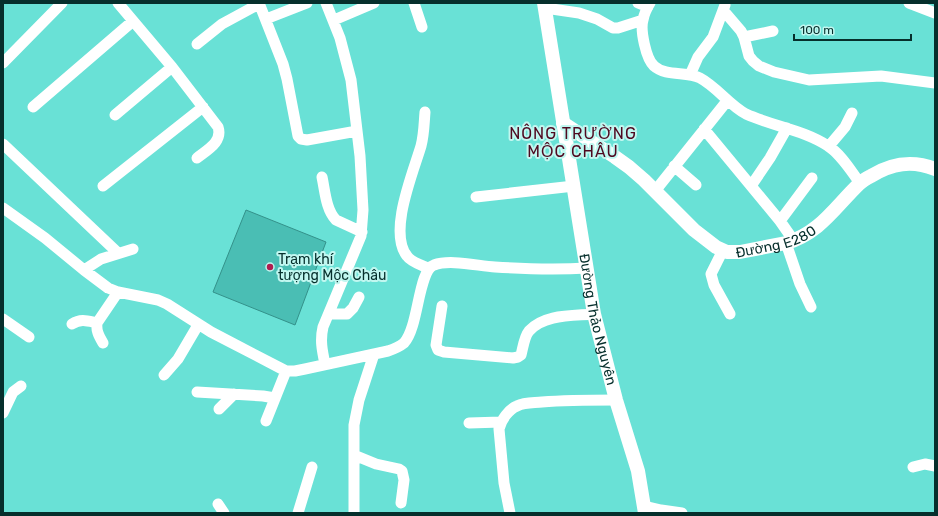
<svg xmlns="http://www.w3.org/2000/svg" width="938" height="516" font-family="Rubik,sans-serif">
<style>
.building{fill:#4abeb4;stroke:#34918a}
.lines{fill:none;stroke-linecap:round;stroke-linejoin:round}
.minor{stroke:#fff;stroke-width:11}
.major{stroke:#fff;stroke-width:14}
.poi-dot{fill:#af1e50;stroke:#c1f7f0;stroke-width:1.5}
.labels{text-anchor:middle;stroke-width:4;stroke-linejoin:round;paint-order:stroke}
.street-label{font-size:14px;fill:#062f2c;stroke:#c1f7f0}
.poi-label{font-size:14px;fill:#062f2c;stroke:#c1f7f0;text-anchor:start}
.quarter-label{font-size:16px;letter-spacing:1px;fill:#4f0920;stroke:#c1f7f0}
</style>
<rect width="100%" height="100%" fill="#69e1d6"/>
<!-- building -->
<path class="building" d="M246,210L326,242L295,325L213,292Z"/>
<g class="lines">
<!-- minor -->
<path class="minor" d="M118,3L172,67L218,127C223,142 207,150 197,158
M259,3L283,64L287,79L298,136L301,139L307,140L357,131
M414,3L422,27
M638,3L648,7
M650,3C647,8 644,14 643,20C640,30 646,59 654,66C666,77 687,71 700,78C717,87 729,105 746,114C772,126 804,130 828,146C841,154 851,171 860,183
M909,3L935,13
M545,8L579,13L597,19L613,28H618L643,20
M723,10L741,31L744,37L749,56L753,61L759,66L774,72L809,80L881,76L935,83
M266,19L307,3
M334,20L374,3
M744,37L773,31
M197,44L222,24L259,4
M3,63L62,3
M690,75L698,57L713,37L725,5
M33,107L133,21
M425,112C424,124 424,135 421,146C413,173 388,232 407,256C411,262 421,265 428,268
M115,115L172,67
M704,129L780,221L794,241
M3,144L118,253
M829,146L845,127L852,113
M674,166L696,185
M322,177C325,191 326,210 336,220L362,232
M103,186L203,107
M751,186L770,158L787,128
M655,191L727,101
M476,197L574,186
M3,208L45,238L84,270L108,288L118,292L158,300L167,304L211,332L286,371H295L305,369L388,351C394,349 399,347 404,343C419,327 418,270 434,265C450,259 478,266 495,267C526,269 556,270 587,268
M780,221L812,178
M786,243L800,284L811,307
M723,250L711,274L714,285L730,314
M84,270L101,259L133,249
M442,306L436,345L438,350L444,352L513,358L518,357L521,355C523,348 524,337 529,331C544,314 573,316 594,314
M329,314H347L353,308L359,297
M3,319L29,337
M72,324C81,318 88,321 97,323
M103,343C99,336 96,331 97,323L118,292
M325,364C322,350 320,340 323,327L361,236L363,210L360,156L351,80L340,38L326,3
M164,375L178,359L198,325
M197,392L263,396L275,398
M219,409L234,394
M3,413L13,392L21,386
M266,421L286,371
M469,423L501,422
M354,455L376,464L399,469L402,471L404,480L401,503
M913,467L925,464L935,466
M218,504L224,513
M644,506L661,510L682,513
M298,513L312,467
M354,513V425L359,400L374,354
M510,513L504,483L499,429C501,420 509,409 517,406C525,402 534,403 542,402C567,400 591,400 616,400"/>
<!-- major -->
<g class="major">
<path id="s1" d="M544,3L594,314L616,400L638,471L645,513"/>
<path id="s2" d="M563,123L615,157L629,167L644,180L694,230L716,247L727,252H740L786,243C820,233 835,207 859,184C862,181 867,178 871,176C892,163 912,160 935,169"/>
</g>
</g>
<!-- markers -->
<circle class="poi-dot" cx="270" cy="267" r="4"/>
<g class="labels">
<!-- street labels -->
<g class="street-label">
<text dy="5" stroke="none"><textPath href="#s2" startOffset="260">Đường E280</textPath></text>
<text dy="5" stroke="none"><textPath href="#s1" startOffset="321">Đường Thảo Nguyên</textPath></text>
</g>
<!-- poi labels -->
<g class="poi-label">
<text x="278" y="264">Trạm khí<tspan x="278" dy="16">tượng Mộc Châu</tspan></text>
</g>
<!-- quarter labels -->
<g class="quarter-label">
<text x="573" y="139">NÔNG TRƯỜNG<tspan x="573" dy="18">MỘC CHÂU</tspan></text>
</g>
</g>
<!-- border -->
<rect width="938" height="516" fill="none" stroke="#062f2c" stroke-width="8"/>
<!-- scale -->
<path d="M794 34v6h117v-6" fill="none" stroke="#062f2c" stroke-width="2"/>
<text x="800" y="34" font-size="12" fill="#062f2c" stroke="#c1f7f0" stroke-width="3" paint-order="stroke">100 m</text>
</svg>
